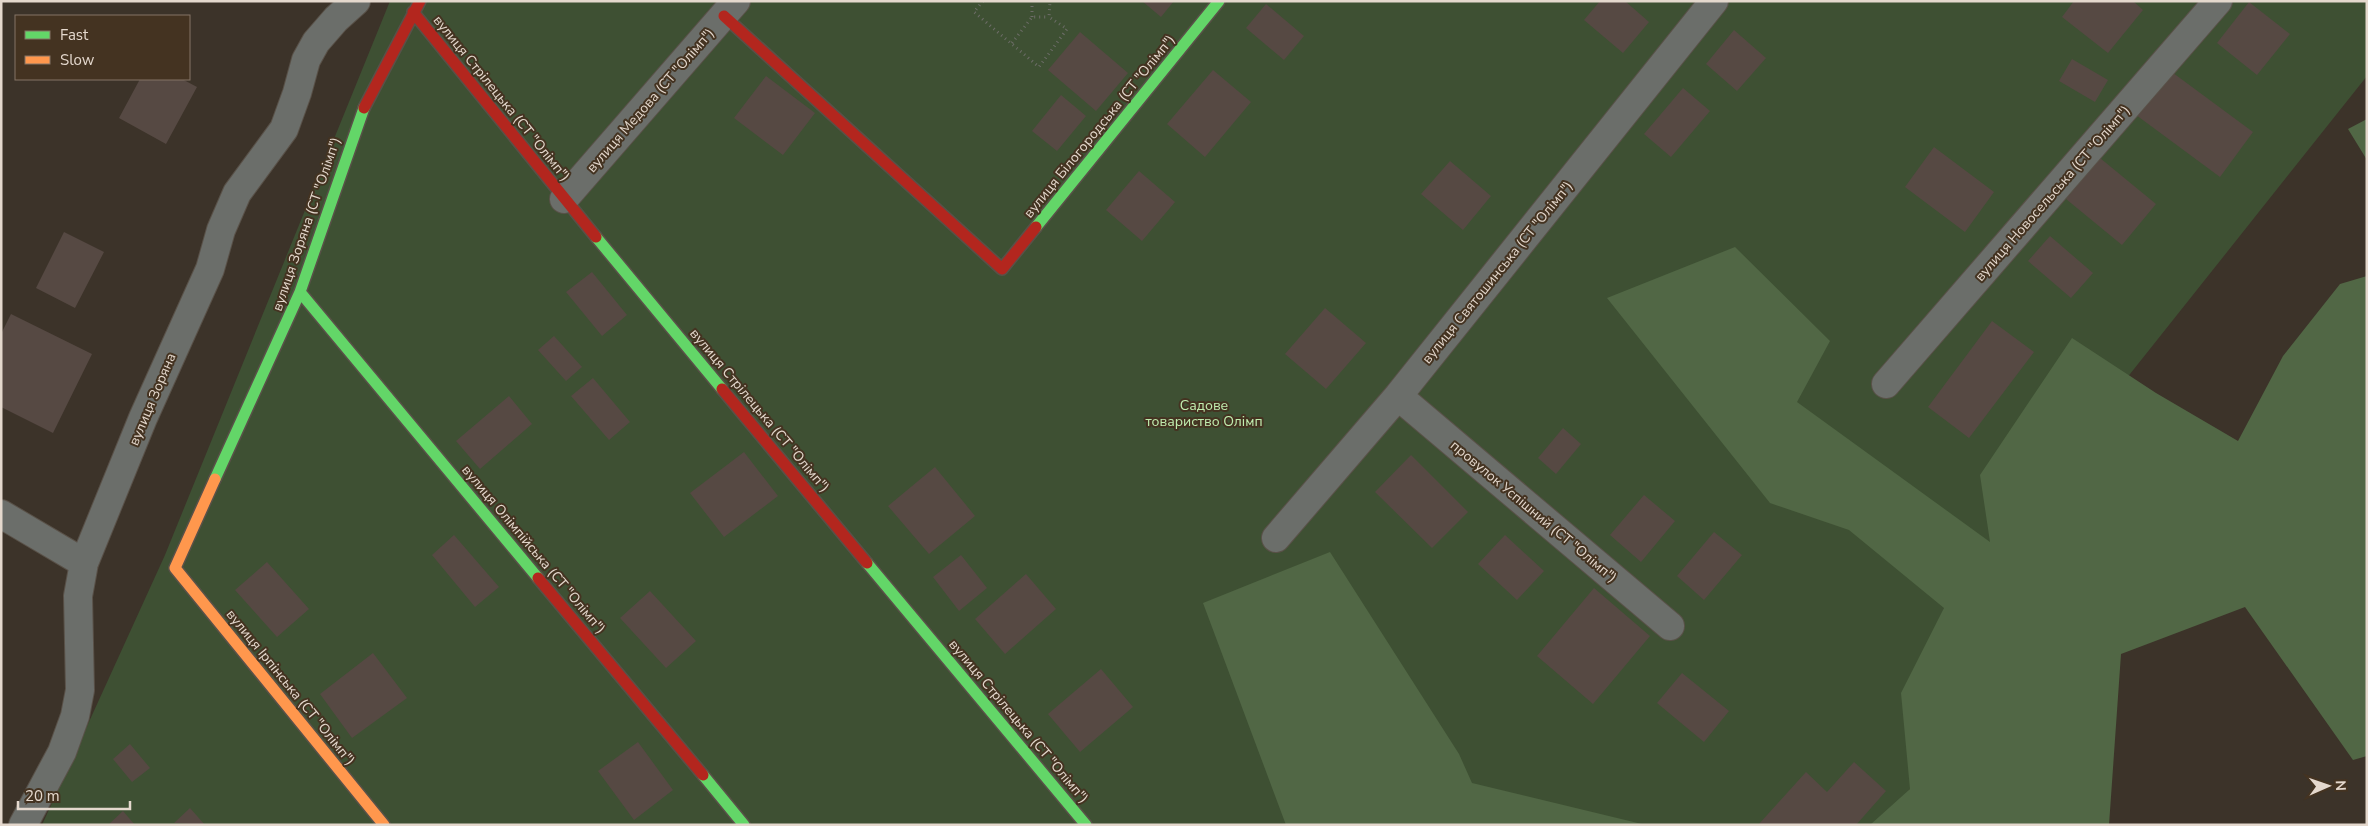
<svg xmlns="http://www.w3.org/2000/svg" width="2368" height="826" font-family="'Nunito Sans',sans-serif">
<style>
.green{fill:#3e5033}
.forest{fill:#516745}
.building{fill:#564943}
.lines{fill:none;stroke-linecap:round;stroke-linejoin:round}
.street-casing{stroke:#595148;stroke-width:30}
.fast-casing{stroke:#595148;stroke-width:14}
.slow-casing{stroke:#595148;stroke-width:14}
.jam-casing{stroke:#595148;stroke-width:14}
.path{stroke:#6d6d68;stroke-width:3;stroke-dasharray:1 4;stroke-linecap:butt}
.street{stroke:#6b6e6a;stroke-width:28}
.fast{stroke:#63d668;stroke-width:11}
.slow{stroke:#ff974d;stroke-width:11}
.jam{stroke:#b3261e;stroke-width:11}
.labels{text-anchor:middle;stroke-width:4;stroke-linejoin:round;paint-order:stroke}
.street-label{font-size:14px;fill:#e4d8cd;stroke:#443321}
.park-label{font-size:14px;fill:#c0edaf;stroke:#443321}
</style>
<rect width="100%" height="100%" fill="#3c3329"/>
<!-- green -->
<path class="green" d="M390,1H2367V76L1944,608L1910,789L1877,825H42L165,555Z"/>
<!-- forest -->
<path class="forest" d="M2367,119V160L2348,129Z
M1735,247L1830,341L1797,402L1990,542L1980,475L2072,338L2156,393L2238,441L2283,356L2340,284L2367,276V756L2353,760L2245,607L2121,654L2109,825H1870L1910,789L1901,693L1944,608L1849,530L1770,503L1607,298Z
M1330,552L1459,754L1472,783L1646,825H1286L1203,603Z"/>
<!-- building -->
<path class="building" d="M1142,1H1174L1161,17Z
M1600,1H1625L1649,22L1623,53L1584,20Z
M2074,1H2133L2143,10L2108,53L2062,17Z
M2249,2L2290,34L2257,75L2217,43Z
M1266,4L1304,36L1284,60L1246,28Z
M1734,30L1766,58L1737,91L1706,64Z
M1080,32L1128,73L1096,111L1048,70Z
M2072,59L2108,80L2095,102L2059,81Z
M2165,67L2253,132L2220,177L2132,112Z
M1213,70L1251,102L1205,157L1167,124Z
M766,76L815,113L783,155L734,118Z
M140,79H182L197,87L166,144L119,118Z
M1683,88L1710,111L1671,157L1644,134Z
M1061,95L1086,116L1057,151L1032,131Z
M1934,147L1994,192L1965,232L1905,187Z
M2100,158L2156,204L2122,245L2066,199Z
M1450,161L1491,196L1463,230L1421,194Z
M1139,171L1175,202L1142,241L1106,210Z
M64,232L104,252L75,308L36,288Z
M2050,236L2093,273L2071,298L2028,261Z
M592,272L627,315L602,336L566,292Z
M1325,308L1366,343L1326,389L1285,354Z
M11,314L92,354L53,433L1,407V334Z
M1992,321L2034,352L1969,438L1928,407Z
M554,336L582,367L566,381L538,350Z
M593,378L630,422L609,440L571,396Z
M509,396L532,424L480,469L456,441Z
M1563,428L1581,444L1556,474L1538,458Z
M744,452L778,496L724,537L690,493Z
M1411,455L1468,512L1432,548L1375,492Z
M935,467L975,516L929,554L888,506Z
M1644,495L1675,521L1641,562L1610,535Z
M1714,532L1742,555L1704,600L1677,576Z
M454,535L499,587L475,607L432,555Z
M1505,535L1544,571L1517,600L1478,564Z
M961,555L987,588L959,611L933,577Z
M267,562L309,609L277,637L235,590Z
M1026,574L1056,609L1005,654L975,619Z
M1594,588L1650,636L1593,704L1537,656Z
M650,591L696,641L666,668L620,618Z
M373,653L407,698L352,738L320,694Z
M1101,669L1133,707L1080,752L1048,714Z
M1682,673L1729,711L1704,742L1657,703Z
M638,742L673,790L634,820L598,771Z
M130,744L150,768L132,782L113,759Z
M1854,762L1886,791L1856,825H1758L1806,772L1827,792Z
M190,808L205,825L174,823Z
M123,811L135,825H108Z"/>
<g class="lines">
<!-- street casing -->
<g class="street-casing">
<path id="street" d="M564,199L736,1
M1886,384L2218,1
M1398,396L1670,626
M1,514L84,563
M1276,538L1398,396L1714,1
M23,825L62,752L75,716L80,690L78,596L84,563L143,418L210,269L221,230L237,193L284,129L297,93L306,60L316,42L336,19L356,1"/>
</g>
<!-- fast casing -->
<g class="fast-casing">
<path id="fast" d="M1036,227L1219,1
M596,237L722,389
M300,292L538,578
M215,479L300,292L364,108
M867,563L1086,825
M703,775L744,825"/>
</g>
<!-- slow casing -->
<g class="slow-casing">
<path id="slow" d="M215,479L175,568L384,825"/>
</g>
<!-- jam casing -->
<g class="jam-casing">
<path id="jam" d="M413,12L596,237
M724,16L1002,269L1036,227
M364,108L420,1
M722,389L867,563
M538,578L703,775"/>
</g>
<!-- path -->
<path class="path" d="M983,1L974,12L1039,67L1067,29L1049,17L1050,1
M1032,17V1
M1012,43L1032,17H1049"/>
<!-- street -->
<use href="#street" class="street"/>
<!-- fast -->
<use href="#fast" class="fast"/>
<!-- slow -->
<use href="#slow" class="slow"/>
<!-- jam -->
<use href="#jam" class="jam"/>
</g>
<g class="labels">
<!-- street labels -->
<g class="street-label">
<text transform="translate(502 98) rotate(51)" y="5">вулиця Стрілецька (СТ "Олімп")</text>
<text transform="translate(650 100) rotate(-49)" y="5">вулиця Медова (СТ "Олімп")</text>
<text transform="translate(1099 126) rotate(-51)" y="5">вулиця Білогородська (СТ "Олімп")</text>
<text transform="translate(2052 193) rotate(-49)" y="5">вулиця Новосельська (СТ "Олімп")</text>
<text transform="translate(306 224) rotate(-71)" y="5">вулиця Зоряна (СТ "Олімп")</text>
<text transform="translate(1497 272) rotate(-51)" y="5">вулиця Святошинська (СТ "Олімп")</text>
<text transform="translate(152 399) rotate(-67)" y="5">вулиця Зоряна</text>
<text transform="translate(760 410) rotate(50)" y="5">вулиця Стрілецька (СТ "Олімп")</text>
<text transform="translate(1534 511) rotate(40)" y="5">провулок Успішний (СТ "Олімп")</text>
<text transform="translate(534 549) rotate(50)" y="5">вулиця Олімпійська (СТ "Олімп")</text>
<text transform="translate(291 687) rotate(51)" y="5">вулиця Ірпінська (СТ "Олімп")</text>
<text transform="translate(1019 721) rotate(50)" y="5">вулиця Стрілецька (СТ "Олімп")</text>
</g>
<!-- park labels -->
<g class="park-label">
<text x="1204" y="410">Садове<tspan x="1204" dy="16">товариство Олімп</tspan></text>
</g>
</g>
<!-- border -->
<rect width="2368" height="826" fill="none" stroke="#e4d8cd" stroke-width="5"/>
<!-- legend -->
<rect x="15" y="15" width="175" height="65" fill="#443321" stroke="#847566"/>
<rect x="25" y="31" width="25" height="8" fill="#63d668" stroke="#847566"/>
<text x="60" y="40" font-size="15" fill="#e4d8cd">Fast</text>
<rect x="25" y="56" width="25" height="8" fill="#ff974d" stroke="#847566"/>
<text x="60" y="65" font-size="15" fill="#e4d8cd">Slow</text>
<!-- north arrow -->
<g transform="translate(2328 786) rotate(88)" stroke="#443321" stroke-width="4" paint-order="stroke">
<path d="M0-4L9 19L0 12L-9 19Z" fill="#e4d8cd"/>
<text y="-8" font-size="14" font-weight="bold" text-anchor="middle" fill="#e4d8cd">N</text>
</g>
<!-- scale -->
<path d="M18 801v8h112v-8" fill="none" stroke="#e4d8cd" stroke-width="2.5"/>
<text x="25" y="801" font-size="15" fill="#e4d8cd" stroke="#443321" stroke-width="4" paint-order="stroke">20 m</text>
</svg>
